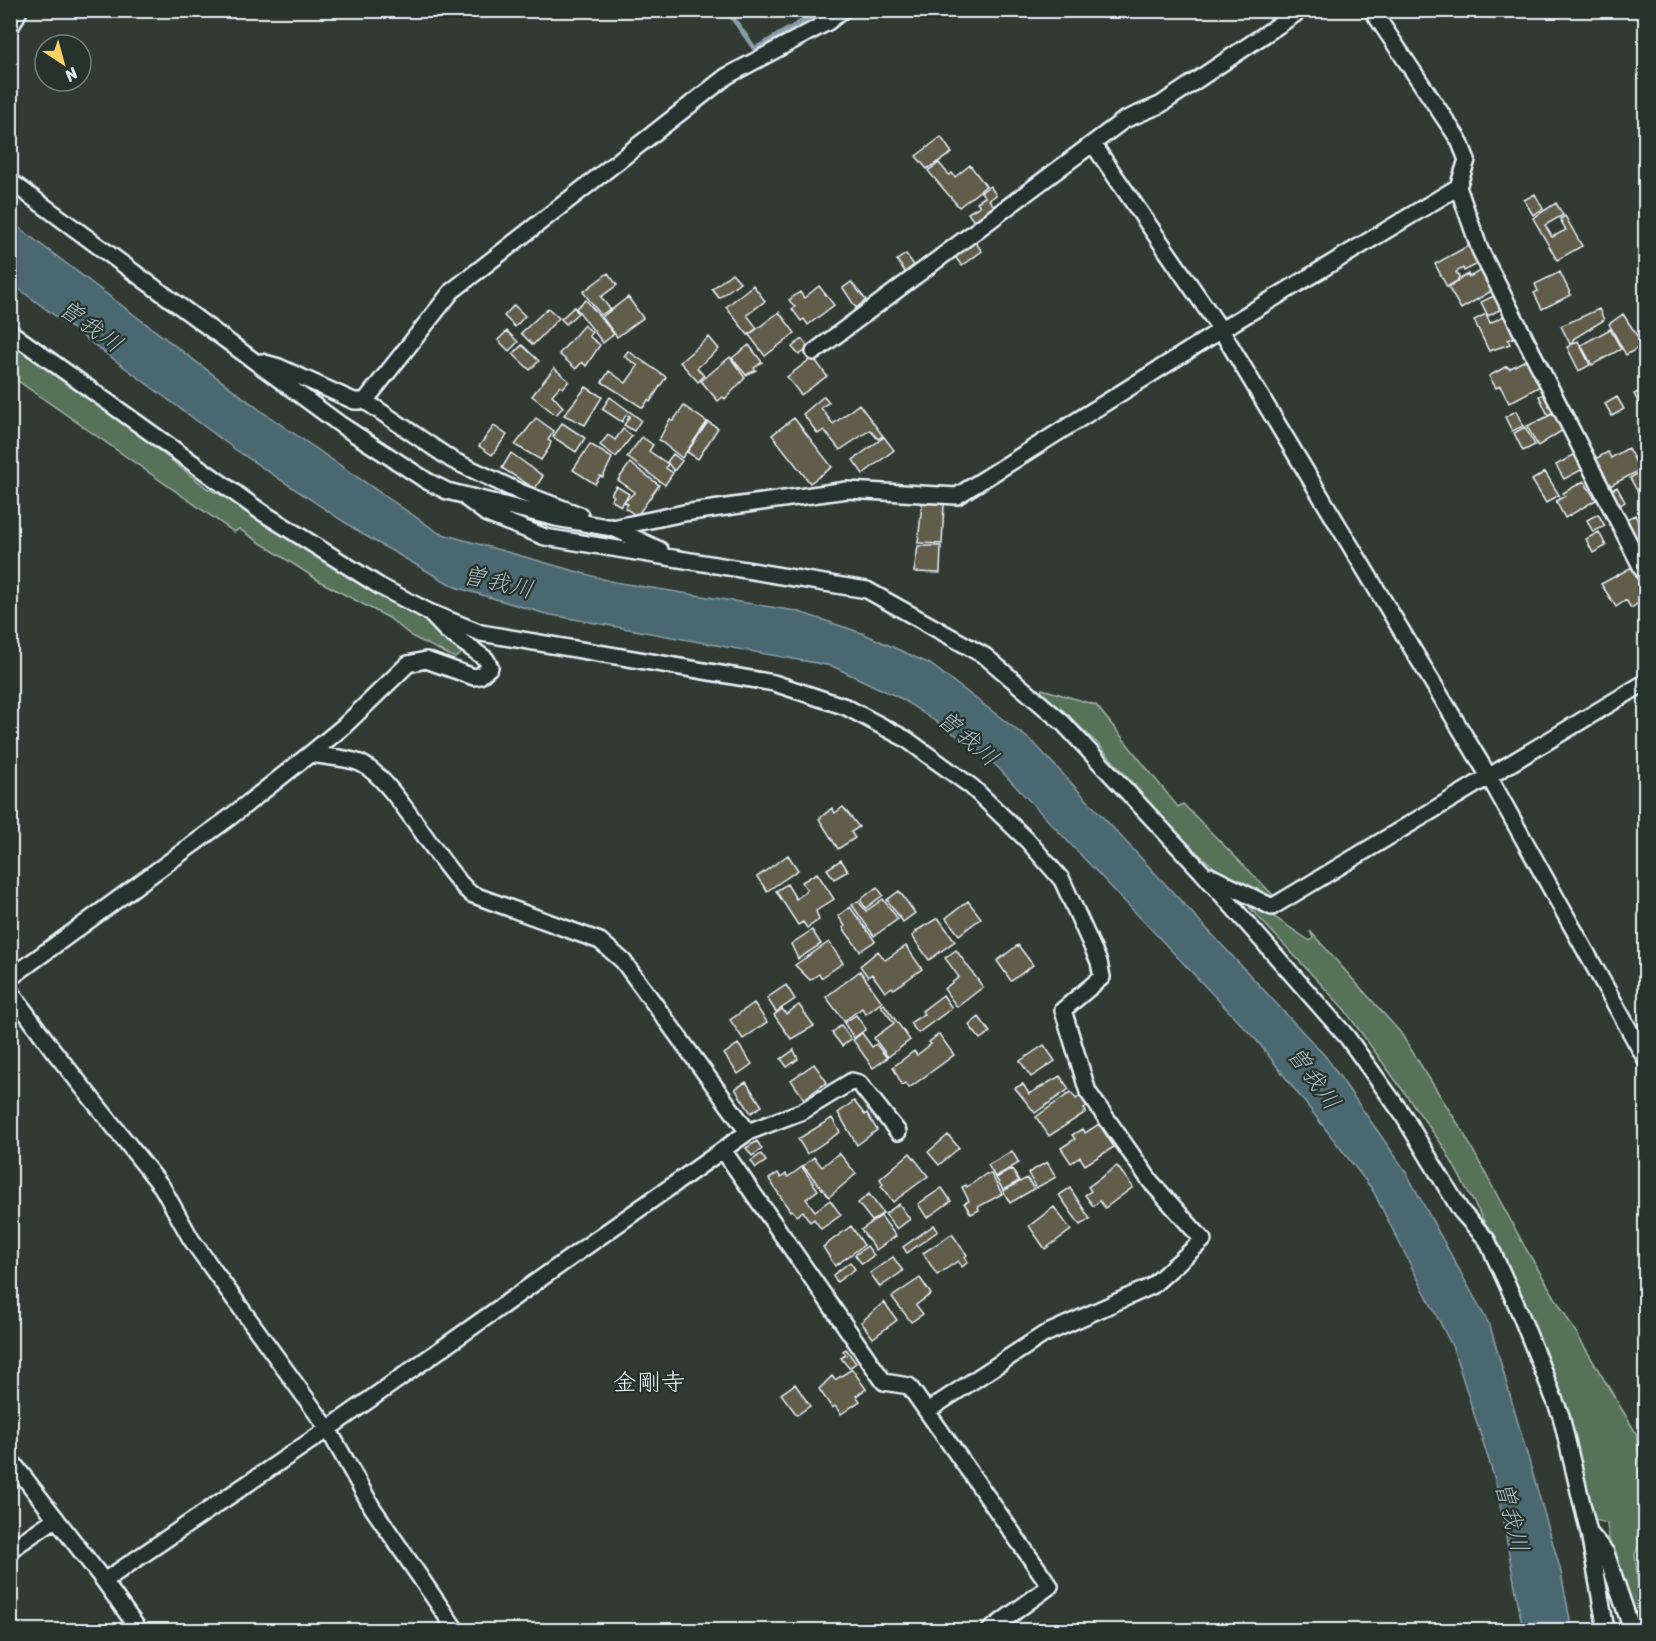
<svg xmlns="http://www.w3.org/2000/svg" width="1656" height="1641" font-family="Sriracha,'Klee One',sans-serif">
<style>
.green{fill:#577259;stroke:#a0b2a8;stroke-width:1.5}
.water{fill:#4b6771;stroke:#8a9ea7;stroke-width:1.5}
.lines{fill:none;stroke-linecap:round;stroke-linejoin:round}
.stream{stroke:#8a9ea7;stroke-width:5}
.building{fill:#625d4b;stroke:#e8f1f8;stroke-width:1.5}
.street-casing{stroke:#e8f1f8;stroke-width:20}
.secondary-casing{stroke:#e8f1f8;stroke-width:26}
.street{stroke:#26332d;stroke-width:15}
.secondary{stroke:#26332d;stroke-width:21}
.labels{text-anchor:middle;stroke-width:4.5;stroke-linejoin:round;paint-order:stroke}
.water-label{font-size:24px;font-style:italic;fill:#a9bac2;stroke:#26332d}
.neighbourhood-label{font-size:24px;fill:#e8f1f8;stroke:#26332d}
</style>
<rect width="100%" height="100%" fill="#323b33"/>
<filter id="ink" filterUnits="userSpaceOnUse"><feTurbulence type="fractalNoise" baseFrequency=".0167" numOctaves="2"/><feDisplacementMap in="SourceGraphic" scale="12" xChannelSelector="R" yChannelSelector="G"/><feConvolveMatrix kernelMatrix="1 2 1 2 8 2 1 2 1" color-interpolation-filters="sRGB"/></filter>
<g filter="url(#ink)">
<!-- green -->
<path class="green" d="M11,339L93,399L207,488L249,509L384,597L428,621L465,651L455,658L413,637L389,618L321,582L239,529L234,532L11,376Z
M1042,689L1096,705L1178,807L1183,804L1278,900C1217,894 1140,789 1098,744C1080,726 1060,709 1041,691Z
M1251,904H1255L1310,941L1313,938L1310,931L1400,1032L1463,1132L1526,1249L1636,1433L1646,1508L1645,1532L1635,1554L1643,1630H1638C1622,1596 1610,1561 1607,1523L1595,1520L1552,1368L1509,1267L1443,1146L1344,1009L1250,908Z"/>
<!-- water -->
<path class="water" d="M10,221L264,413L439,533L614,582L796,611L862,633L930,664L1034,743L1326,1057L1404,1169L1490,1326L1560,1568L1572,1630H1523L1496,1483L1453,1348L1372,1189L1258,1042L987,756L902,699L832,666L546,614L455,587L364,535L236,450L11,283Z"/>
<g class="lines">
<!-- stream -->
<path class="stream" d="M727,10L755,49L822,10"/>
</g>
<!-- building -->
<path class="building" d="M941,137L952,153L927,169L916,156Z
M939,163L949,175L952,173L955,177L970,165L986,186L959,207L928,171Z
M990,186L996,195L989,200L996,208L975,223L968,213L980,206L977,202L985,197L981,192Z
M1535,194L1543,209L1533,215L1524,200Z
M1556,203L1563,215L1545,225L1552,237L1566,230L1560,219L1565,216L1582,246L1557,260L1533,218Z
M973,239L982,251L962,266L953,254Z
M1470,245L1480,263L1464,271L1463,268L1456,272L1459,277L1457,281L1447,287L1435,264Z
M906,254L914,265L905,272L897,260Z
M1484,269L1495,289L1461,309L1448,287L1468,274L1469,277Z
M1560,272L1571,295L1542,309L1534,293L1538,291L1535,284Z
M608,273L617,285L601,297L610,309L601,315L583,292Z
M732,273L740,282L719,298L712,289Z
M851,282L866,300L856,308L843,288Z
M753,285L765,301L747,315L757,328L748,335L726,307Z
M819,286L834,305L808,325L804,319L801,321L792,309L795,307L789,300L800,292L804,298Z
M1498,294L1505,307L1488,316L1481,302Z
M628,297L643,318L617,337L602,317Z
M586,300L614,334L603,343L576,308Z
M514,305L525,316L515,327L504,316Z
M574,307L578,313L566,324L561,319Z
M548,308L559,318L533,345L521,333Z
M1599,309L1604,320L1573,339L1574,342L1570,344L1561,326Z
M779,312L795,333L765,356L749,335Z
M1486,314L1490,323L1508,314L1518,336L1508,340L1510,344L1489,351L1474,320Z
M1623,314L1643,345L1626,355L1609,324Z
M584,325L592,332L589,336L600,345L586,366L582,362L576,369L559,354Z
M1610,329L1621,349L1592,365L1581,345Z
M507,331L518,342L509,351L498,340Z
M709,337L719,349L697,368L704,376L698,382L680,362Z
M802,339L809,348L799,355L792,347Z
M1578,341L1590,365L1579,371L1567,347Z
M522,345L539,361L530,370L513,354Z
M749,345L762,362L754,368L756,370L746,375L732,358Z
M628,351L666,377L650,402L648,400L643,408L602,382L609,371L626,383L638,366L624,356Z
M730,357L745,378L725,399L723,397L718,401L701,381Z
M813,357L827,376L801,395L787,377Z
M1529,358L1544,384L1509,403L1500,386L1496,388L1489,376L1507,366L1509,369Z
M554,368L569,381L563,388L560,386L552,395L563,407L556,415L532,396Z
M586,387L602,397L585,425L564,415Z
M1646,388V415H1645L1634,394Z
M1548,392L1557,410L1548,415L1539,396Z
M824,396L829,402L821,408L833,424L859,404L883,436L878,439L870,430L840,450L824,430L818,434L803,414Z
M610,397L641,420L634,431L624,425L630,416L626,415L622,422L602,409Z
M1617,397L1624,409L1612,416L1605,404Z
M684,406L707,422L682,458L659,440L670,419L673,421Z
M1516,411L1523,426L1512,431L1505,417Z
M1557,412L1566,428L1538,446L1527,426Z
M536,418L554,431L548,440L551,442L549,448L541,460L515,445Z
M794,418L832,467L810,483L772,435Z
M708,422L718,428L698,459L687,452Z
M562,423L585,438L576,452L553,437Z
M494,426L507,435L492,455L479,446Z
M1525,427L1535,445L1523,451L1514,433Z
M623,429L632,436L616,457L600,445L608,435L615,440Z
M642,437L653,445L649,451L668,464L666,468L673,473L665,485L627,457Z
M884,437L894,450L863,474L853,460Z
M590,444L612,458L603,477L600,476L595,484L573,470Z
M1628,448L1640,470L1608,487L1593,460L1608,452L1611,458Z
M511,453L543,476L535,489L502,468Z
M1577,453L1585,468L1564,479L1556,465Z
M673,454L682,461L674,471L667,462Z
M630,463L659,485L637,516L625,508L628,504L624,502L635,492L618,480Z
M1643,470L1646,475L1644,503L1630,478Z
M1545,472L1559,495L1546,503L1532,480Z
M1584,481L1596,500L1565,518L1556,501L1565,496L1563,493Z
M616,486L629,494L621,506L611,500L614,496L611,494Z
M1617,487L1625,502L1619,506L1610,491Z
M922,503L944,504L942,544L918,543Z
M1598,514L1605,526L1593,532L1587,520Z
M1635,515L1640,526L1646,523L1644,556L1626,519Z
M1599,532L1606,546L1593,553L1586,539Z
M918,546H941L940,573L914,572Z
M1632,567L1645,588L1638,592L1643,600L1631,608L1626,600L1616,607L1601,584Z
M843,807L859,827L851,832L855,838L838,849L819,819L832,808L835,813Z
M788,855L798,870L767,891L757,877Z
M841,860L848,871L834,879L827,869Z
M817,873L834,899L816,911L819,920L807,928L803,922L798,925L776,891L787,884L796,899L807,890L802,882Z
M877,887L883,895L866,908L860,900Z
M899,891L915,913L903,922L887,900Z
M883,899L898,919L874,936L852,905L858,901L866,911Z
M968,901L981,918L959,935L946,918Z
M850,907L875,941L860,951L843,928L845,926L838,916Z
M936,919H939L955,941L929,960L912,936L917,932L916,931Z
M812,930L821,944L798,959L791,944Z
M829,942L843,963L821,978L819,974L810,980L795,965Z
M1018,945L1033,965L1011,981L997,961Z
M906,946L922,969L894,989L892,987L885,992L872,974L868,977L860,966L878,951L885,960Z
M956,950L983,987L957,1007L944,989L959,977L945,958Z
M860,971L882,1002L866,1014L862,1008L844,1021L826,997Z
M786,985L795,999L776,1012L767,998Z
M943,995L952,1008L918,1033L910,1023L924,1014L922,1011Z
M754,1003L767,1022L743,1039L730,1020Z
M884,1004L910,1040L888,1057L874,1038L894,1023L881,1006Z
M799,1005L814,1026L791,1039L774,1015L782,1009L786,1014Z
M856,1015L866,1029L854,1038L844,1023Z
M979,1017L990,1032L980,1039L969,1025Z
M841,1025L851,1039L842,1046L832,1033Z
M862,1033L872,1047L876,1044L887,1058L873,1068L853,1040Z
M939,1034L954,1055L909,1088L905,1083L902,1085L893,1067L914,1051L917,1055L931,1044L929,1042Z
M738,1044L752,1064L738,1074L724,1054Z
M1044,1045L1055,1061L1031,1077L1020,1061Z
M794,1050L798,1059L787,1067L781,1059Z
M814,1064L827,1082L804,1099L791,1080Z
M1060,1076L1069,1089L1035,1113L1015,1088L1023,1084L1029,1094Z
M746,1082L762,1106L751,1113L735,1089Z
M1071,1092L1076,1099L1080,1096L1088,1106L1084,1109L1086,1112L1049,1136L1036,1117Z
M854,1101L865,1115L867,1113L877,1130L857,1145L838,1113Z
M832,1118L840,1132L807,1154L798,1139Z
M1099,1124L1114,1147L1085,1165L1080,1157L1071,1163L1061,1148L1075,1139L1072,1135L1082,1129L1085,1133Z
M948,1135L959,1148L939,1165L928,1152Z
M757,1141L762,1149L752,1156L746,1148Z
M1012,1151L1019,1163L995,1177L988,1165Z
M839,1153L856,1174L829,1197L803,1166L814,1157L822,1167Z
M910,1153L928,1176L893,1202L881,1186L883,1184L880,1179Z
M761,1154L766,1161L756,1168L751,1161Z
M1047,1162L1056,1177L1036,1188L1028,1173Z
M1117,1166L1133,1187L1105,1208L1100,1201L1093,1206L1085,1195L1091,1191L1088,1187Z
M802,1167L818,1190L806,1199L815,1211L830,1200L841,1215L821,1229L814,1219L810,1222L803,1211L797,1216L792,1210L790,1211L769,1179L778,1173L781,1178L786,1174L788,1177Z
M1012,1169L1019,1181L1003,1190L996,1178Z
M986,1174H991L1002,1194L978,1207L979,1210L971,1214L964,1203L969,1201L962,1187L966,1185L967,1187Z
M1027,1178L1034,1189L1010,1203L1003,1191Z
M942,1188L951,1201L927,1218L918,1204Z
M1070,1188L1090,1219L1080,1225L1059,1195Z
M869,1194L883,1213L872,1221L858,1203Z
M899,1204L910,1219L897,1229L885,1214Z
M1054,1207L1071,1230L1045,1249L1029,1226Z
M881,1216L896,1236L876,1250L861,1230Z
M934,1225L938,1231L907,1253L903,1247Z
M851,1226L864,1245L835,1266L823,1247Z
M952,1234L967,1255L965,1257L968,1262L962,1267L958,1261L937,1275L923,1253Z
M867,1246L874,1255L862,1264L855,1255Z
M893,1257L903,1271L880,1287L870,1273Z
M850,1262L855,1269L837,1282L833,1275Z
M920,1278L931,1294L916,1305L923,1314L911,1322L892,1297Z
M884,1302L897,1320L873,1338L861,1322Z
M846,1349L856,1363L849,1368L841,1358L846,1355L843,1351Z
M852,1369L866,1389L856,1396L860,1401L841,1414L835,1406L832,1408L819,1389L832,1376L835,1380Z
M795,1384L810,1406L797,1415L781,1394Z"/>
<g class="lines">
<!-- street casing -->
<g class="street-casing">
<path id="street" d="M1093,144L1221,330L1488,775L1646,1060
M10,181L341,425L427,481L447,491L556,518L612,528L684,513L847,490L957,496L1221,330L1458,187L1467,160L1459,140L1372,10
M1458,187L1480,250L1646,576
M10,332L260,511L381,587L429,612L447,631L486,659L490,667L480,676L474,677L426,660L408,664L344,726L310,754L229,818L10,978
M814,352L1124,120L1160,105L1301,10
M261,362L279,367L354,401H365L452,291L727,76L828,22L843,10
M365,401L452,460L522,493L580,515
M467,499L487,514L545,537L867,590L985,656L1063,723L1202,872L1347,1037L1403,1115L1461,1211L1487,1240L1517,1306L1561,1416L1589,1533L1606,1630
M611,527L660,550
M429,612L481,633L774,683L846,707L906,739L972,787L1027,840L1062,880L1099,962L1102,977L1063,1010L1088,1092L1151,1182L1203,1240L1152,1286L1043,1335L927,1411
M310,754C325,757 346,757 360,763C394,778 438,865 471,894L600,941L623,961L748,1132
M1210,876L1272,907L1646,682
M10,991L53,1050L162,1187L191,1239L328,1429L372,1507L456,1630
M723,1150L884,1382L909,1386L1050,1586L990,1630
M10,1459L104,1581L139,1630
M1591,1535L1606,1553L1632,1630
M10,1550L55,1519
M104,1581L328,1429L748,1132L803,1111L852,1081L859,1083L898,1132"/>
</g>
<!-- secondary casing -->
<g class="secondary-casing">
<path id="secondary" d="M10,22L16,10"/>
</g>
<!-- street -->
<use href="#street" class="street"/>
<!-- secondary -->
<use href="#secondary" class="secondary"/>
</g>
</g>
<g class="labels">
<!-- water labels -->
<g class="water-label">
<text transform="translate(91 326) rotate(36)" y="8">曽我川</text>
<text transform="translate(498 582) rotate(13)" y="8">曽我川</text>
<text transform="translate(968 738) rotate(41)" y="8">曽我川</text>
<text transform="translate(1314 1078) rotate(54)" y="8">曽我川</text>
<text transform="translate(1512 1517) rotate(76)" y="8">曽我川</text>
</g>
<!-- neighbourhood labels -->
<g class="neighbourhood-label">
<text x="649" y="1390">金剛寺</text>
</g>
</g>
<!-- margin -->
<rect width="1656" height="1641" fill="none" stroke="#26332d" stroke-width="36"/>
<rect x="18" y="18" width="1620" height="1605" fill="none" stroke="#e8f1f8" stroke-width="2" filter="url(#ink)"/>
<!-- north arrow -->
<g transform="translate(63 63) rotate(144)"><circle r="28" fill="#26332d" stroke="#747f7e" stroke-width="1.5"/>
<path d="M0-4.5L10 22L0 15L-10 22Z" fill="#ffd166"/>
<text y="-9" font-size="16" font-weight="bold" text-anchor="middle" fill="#e8f1f8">N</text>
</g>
</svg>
